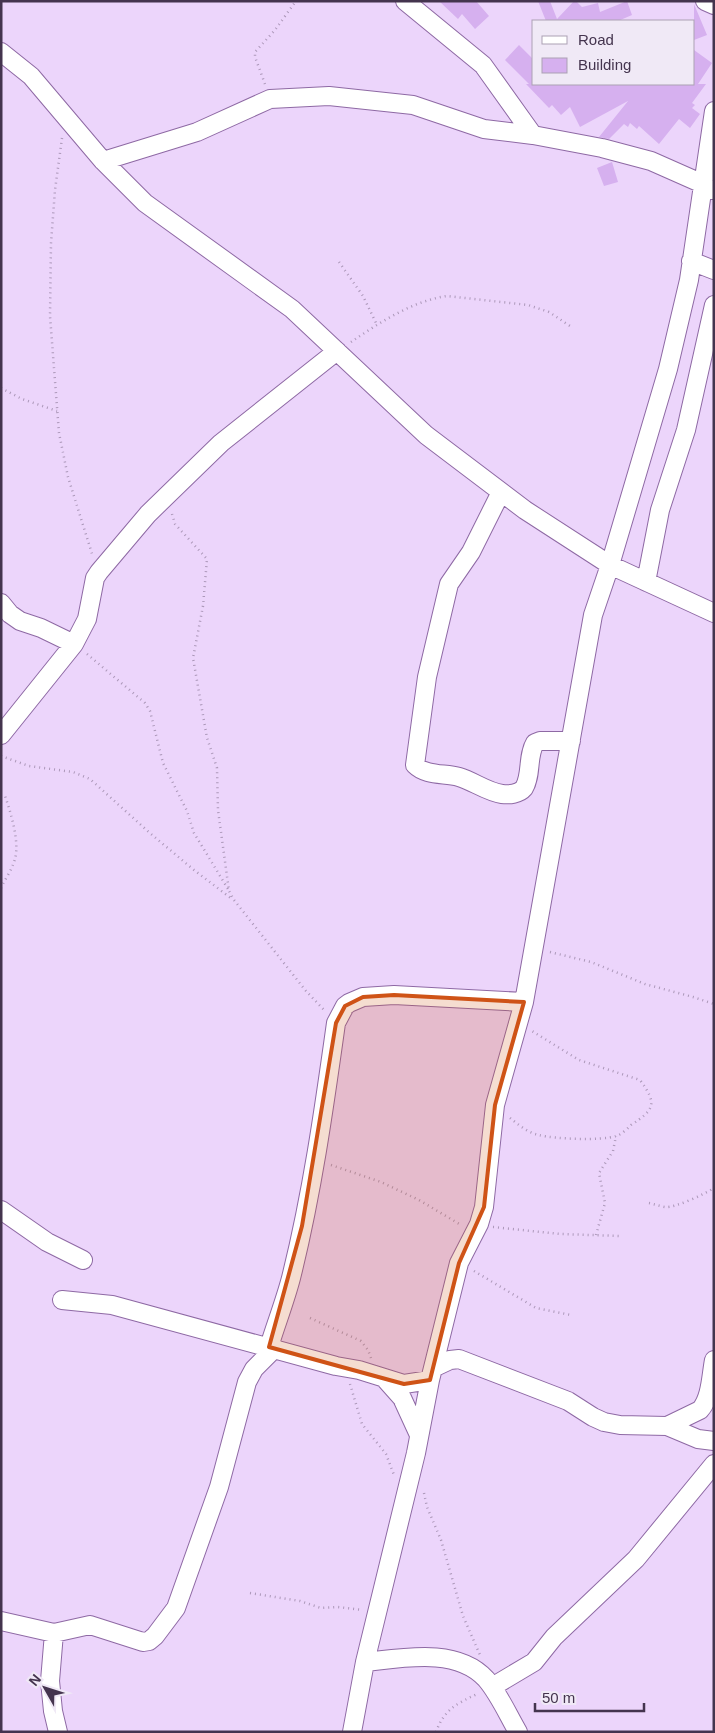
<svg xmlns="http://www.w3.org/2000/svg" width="715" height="1733" font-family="Arial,sans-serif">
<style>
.building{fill:#d6b0ef}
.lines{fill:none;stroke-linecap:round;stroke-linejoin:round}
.minor-casing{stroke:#8e69a4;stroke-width:20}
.path{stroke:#ac98b9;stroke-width:2.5;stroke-dasharray:1 4;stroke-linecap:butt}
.minor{stroke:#fff;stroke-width:18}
.marked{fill:#cf5316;fill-opacity:0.2;stroke:#cf5316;stroke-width:4;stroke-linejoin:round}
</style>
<rect width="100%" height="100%" fill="#ecd5fb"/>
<!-- building -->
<path class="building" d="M439,1H476L489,16L475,29L462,14L458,19Z
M538,1H550L557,19L574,1H576L582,7L598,3L600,12L627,1L632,15L618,21H546Z
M694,4L707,35L694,40Z
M519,45L534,60V84H694V50L712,63L698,84H706L692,103L695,105L692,108L700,114L690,128L679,119L659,144L639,126L637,129L630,123L628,127L624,124L609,139L599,137L628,101L580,127L570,107L561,115L552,105L549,108L526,84H529L505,60Z
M612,162L618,182L604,186L597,168Z"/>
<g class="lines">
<!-- minor casing -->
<g class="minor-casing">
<path id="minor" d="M405,1L483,65L533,135
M705,1L714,5
M1,52L31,76L103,161L145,203L292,309L426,435L525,510L610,565L714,613
M103,161L197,132L270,99L329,96L413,105L484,129L533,135L602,148L651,161L703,184L711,190
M691,261L714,270
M501,492L471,552L449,584L427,677L415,765C426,776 444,773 459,777C473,781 487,792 502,794C509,795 519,794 524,788C532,775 527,756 535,743L540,741H571
M646,582L660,510L686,430L714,305
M1,603L10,614L20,621L41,628L74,644
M1,735L74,644L87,619L95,578L99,572L148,514L221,443L337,351
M1,1210L47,1242L83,1260
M62,1300L112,1305L336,1366L359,1370L404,1384L430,1380
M269,1347C276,1324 285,1301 291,1278C312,1194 324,1109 336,1023L345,1006L349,1003L363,997L394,995L524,1002
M433,1368L450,1360L459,1359L568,1401L593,1417L604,1422L620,1425L667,1426L698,1439L714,1441
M386,1380L402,1398L419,1435
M667,1426L700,1410C711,1398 711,1375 714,1360
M1,1621L54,1633L90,1625L143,1642L149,1641L155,1636L176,1608L219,1487L247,1382L254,1369L275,1348
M54,1633L50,1681L53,1711L58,1732
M365,1662C403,1658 457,1647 486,1679C499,1694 508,1715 518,1732
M492,1687L534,1662L554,1637L636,1559L714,1464
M352,1732L365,1662L416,1453L430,1380L459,1263L479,1224L484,1207L495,1105L524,1002L593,615L610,565L668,369L689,280L714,111"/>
</g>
<!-- path -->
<path class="path" d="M265,84L255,57V52L275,30L296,1
M62,138L55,190L51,243L50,316L59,433L68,477L93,557
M339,262L363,296L377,325
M351,342C379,323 412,301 447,296L528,305L549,312L573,328
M1,388L22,399L57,411
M172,514L175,524L207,559L203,606L193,658L207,738L217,768L218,810L229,891L234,900L306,991L325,1011
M87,654L145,703L150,711L163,763L187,811L194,833L228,889
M1,756L29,766L73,772L90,779L151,834L194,870L232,899
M1,888C5,879 12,870 15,859C20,841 10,810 4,793
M550,952L591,962L645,984L693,997L714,1004
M510,1118C519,1125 528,1133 539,1135C554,1139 602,1141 616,1136C621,1135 627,1129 631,1125C654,1110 658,1104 640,1080L579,1060L532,1031
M331,1165L381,1182L419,1200L461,1225
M649,1203C654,1204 659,1206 665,1207C675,1208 705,1194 714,1188
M493,1227L560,1234L621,1236
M596,1235L605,1203L599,1173L613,1151L616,1136
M474,1271L536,1308L571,1315
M310,1318L361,1341L368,1350L371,1358
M350,1384L362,1424L386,1454L394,1475
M424,1493L427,1507L441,1540L463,1616L480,1655
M250,1593L300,1601L321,1608L338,1607L363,1610
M436,1732C444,1710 456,1704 477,1694"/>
<!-- minor -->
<use href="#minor" class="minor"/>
</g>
<!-- marked area -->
<path class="marked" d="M394,995L524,1002L495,1105L484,1207L459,1263L430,1380L404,1384L269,1347L302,1226L336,1023L345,1006L363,997Z"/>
<!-- border -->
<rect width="715" height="1733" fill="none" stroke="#44344e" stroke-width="5"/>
<!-- legend -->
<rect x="532" y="20" width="162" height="65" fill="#f0e9f6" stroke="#aba1b3"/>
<rect x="542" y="36" width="25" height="8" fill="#ffffff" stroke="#aba1b3"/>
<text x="578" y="45" font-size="15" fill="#44344e">Road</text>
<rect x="542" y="58" width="25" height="15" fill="#d6b0ef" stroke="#aba1b3"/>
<text x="578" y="70" font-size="15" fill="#44344e">Building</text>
<!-- north arrow -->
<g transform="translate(45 1688) rotate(309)" stroke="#f0e9f6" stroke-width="4" paint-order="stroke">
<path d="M0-4L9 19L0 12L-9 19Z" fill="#44344e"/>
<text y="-8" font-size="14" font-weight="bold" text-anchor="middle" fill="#44344e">N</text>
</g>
<!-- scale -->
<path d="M535 1703v8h109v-8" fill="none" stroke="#44344e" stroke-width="2.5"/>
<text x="542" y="1703" font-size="15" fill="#44344e" stroke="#f0e9f6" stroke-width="4" paint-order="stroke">50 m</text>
</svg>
